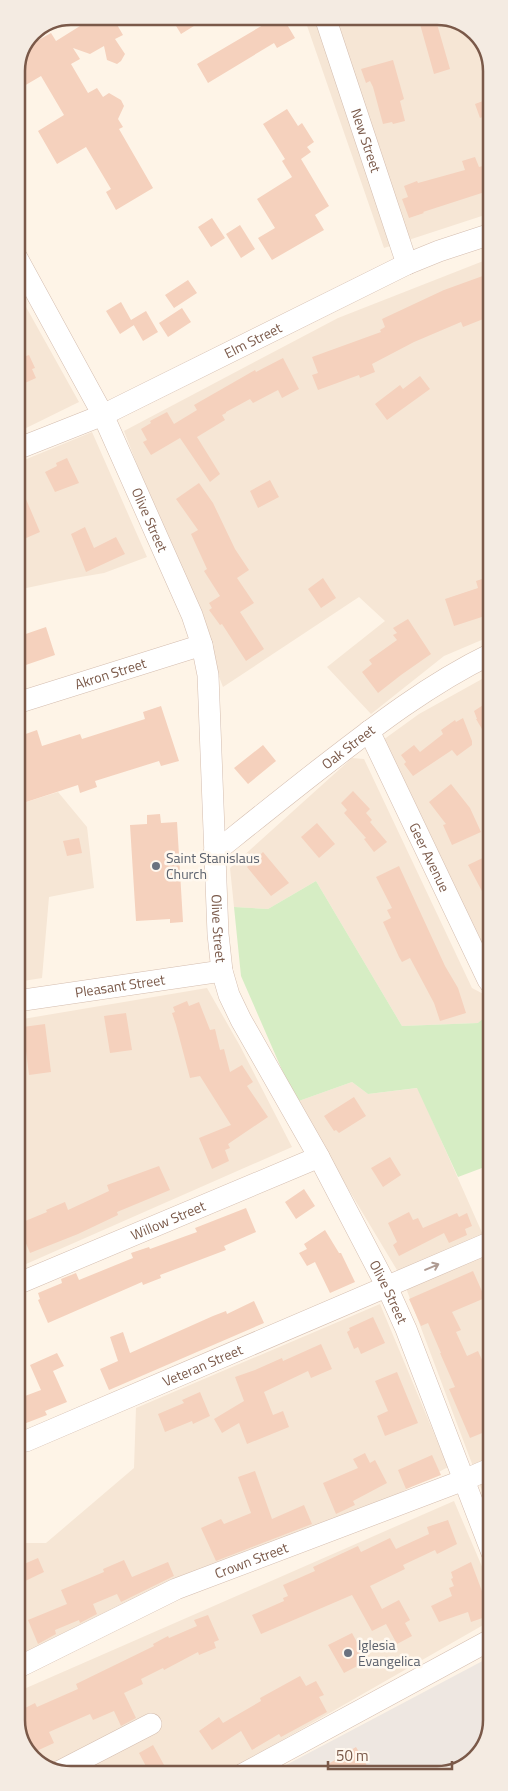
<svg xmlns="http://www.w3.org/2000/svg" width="508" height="1791" font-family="'Titillium Web',sans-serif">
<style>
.residential{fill:#f6e6d5}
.industrial{fill:#eee7e1}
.green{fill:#d6edc4}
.building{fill:#f5d1bd}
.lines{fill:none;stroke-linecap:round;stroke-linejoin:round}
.minor-casing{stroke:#d4bdaf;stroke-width:22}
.minor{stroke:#fff;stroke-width:21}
.oneway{stroke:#af9b92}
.worship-dot{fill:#6b7280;stroke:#fff8ef;stroke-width:2}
.labels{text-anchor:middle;stroke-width:5;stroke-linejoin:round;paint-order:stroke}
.street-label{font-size:14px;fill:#7a5949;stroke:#fff8ef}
.worship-label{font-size:14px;fill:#5b616d;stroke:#fff8ef;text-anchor:start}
.rim{fill:none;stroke:#7a5949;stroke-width:2.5}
</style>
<rect width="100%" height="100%" fill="#fef4e7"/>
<!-- residential -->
<path class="residential" d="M304,17H444L473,30L491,60V213L384,248Z
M491,258V636L444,656L371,714L327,667L385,621L359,597L223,687L124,431L338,318Z
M16,289L79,402L16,433Z
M92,432L147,557L104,573L69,579L17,590V463Z
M491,674V961L383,740L419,714Z
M352,758L364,759L472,988L491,998V1010L479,1023L402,1026L316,881L268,909L234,907L230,868Z
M58,792L87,827L94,888L49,897L42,978L17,982V805Z
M207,988L240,1046L292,1147L17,1268V1020Z
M352,1082L368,1094L418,1088L491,1253L492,1517L403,1280L296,1102Z
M380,1304L448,1467L385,1501L17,1660V1543H46L134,1468L136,1408Z
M454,1501L492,1590V1620L223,1774H64L35,1761L17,1731V1692Z"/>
<!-- industrial -->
<path class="industrial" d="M492,1656V1720L480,1754L448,1774H269Z"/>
<!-- green -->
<path class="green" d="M316,881L402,1026L478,1023L486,1016L491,1018V1147L484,1151L490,1165L458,1177L417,1088L368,1094L352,1082L296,1102L241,976L234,907L268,909Z"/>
<!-- building -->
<path class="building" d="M75,16H112L123,35L115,39L125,54L121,61L117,64L107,60L104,46L90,54L73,48L80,59L71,64L88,93L97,88L103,97L109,93L121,100L124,106L118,119L123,127L119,129L153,188L116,210L106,192L111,189L86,147L57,164L38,131L64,115L41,76L24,86L22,83L16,87V71L26,47L51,33L56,41L80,26Z
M170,16H210L181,34Z
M258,16H282L295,38L277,48L274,43L208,83L197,64L263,25Z
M418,17H435L450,69L434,74Z
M393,60L404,99L400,101L405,121L393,124L392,122L383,124L373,87L370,81L366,83L361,69Z
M491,98V114L480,118L475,104Z
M287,109L298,126L302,123L314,142L307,147L311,152L301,159L329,206L315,215L324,230L272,260L258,238L275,228L257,199L292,177L282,161L285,159L263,124Z
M475,157L479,167L491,164V190L423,212L424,213L409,218L402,199L408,197L404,186L417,181L418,183L465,170L462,161Z
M212,218L225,238L211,247L198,227Z
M240,225L255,249L241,258L226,234Z
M491,273V316L463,327L461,322L414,342L372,364L375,372L360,378L359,375L318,390L312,375L318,373L312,357L381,332L380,330L385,327L382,319L444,290Z
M188,280L197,293L174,308L165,295Z
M121,302L131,320L146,311L158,332L143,341L132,322L134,325L120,334L106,311Z
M182,308L191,322L168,337L159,323Z
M16,335L26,356L29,355L35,368L32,369L36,378L16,387Z
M283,358L299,389L282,398L278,390L253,403L250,399L226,412V413L222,415L225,420L197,437L220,474L210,482L180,438L151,455L143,442L147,440L141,429L151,423L150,421L167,412L174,424L197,410L194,405L255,370L256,372Z
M420,376L430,389L387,420L375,404L400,385L403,389Z
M67,458L79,483L55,492L45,472L57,466L56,463Z
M17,478L40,532L17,542Z
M270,480L279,497L258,508L250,491Z
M199,483L213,503L235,549L249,570L237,578L254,603L240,612L264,649L246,661L222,624L220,625L209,610L212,608L209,603L220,596L204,571L207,569L191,534L198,530L176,499Z
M85,527L94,548L116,537L125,554L86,572L71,534Z
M491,576V618H489L488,615L454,626L445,599L478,588L476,581Z
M323,578L336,598L321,608L308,589Z
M408,619L431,654L401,675L378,693L362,672L372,664L369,660L397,640L393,635L397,633L393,628Z
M46,627L55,655L17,668V637Z
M491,700V744L476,719H477L474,711Z
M161,706L179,761L161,766L159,761L95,781L97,787L80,793L78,785L17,805V737L37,730L42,746L80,734L82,739L145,719L143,712Z
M463,718L472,741V745L457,756L452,750L413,776L404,764L406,762L401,755L414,745L420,752L443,734L441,730L455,720L456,722Z
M263,745L276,761L248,784L234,768Z
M451,784L470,808L481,832L452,845L443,825L446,824L429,802Z
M353,791L370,809L366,813L372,820L370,822L387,842L374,852L364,839L366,838L344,813L347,810L341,803Z
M160,814L161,823L177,822L183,922L170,923V919L136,921L130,825L147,824V815Z
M317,823L335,844L319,858L301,837Z
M79,838L82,853L67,856L63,841Z
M263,852L289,883L271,896L247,867Z
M491,854V908L468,865Z
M399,866L445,966L458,988L466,1013L440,1021L434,1003L410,958L402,962L399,957L383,922L391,918L387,910L392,908L376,877Z
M187,1001L189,1006L199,1002L210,1030L215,1029L220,1050L224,1049L230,1072L242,1065L253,1082L247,1086L268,1117L228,1144L230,1148L225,1150L229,1161L212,1169L199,1138L231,1125L200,1076L190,1078L176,1025L172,1013L175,1012L173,1007Z
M126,1013L132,1050L110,1053L104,1016Z
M45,1024L51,1072L29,1075L23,1027Z
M354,1097L366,1116L339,1133L336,1130L334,1131L324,1116Z
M390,1157L401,1175L383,1187L371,1168Z
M159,1166L170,1190L117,1212L118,1215L78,1234L30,1253L18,1224L47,1212L46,1210L65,1202L68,1210L109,1191L107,1185Z
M304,1189L315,1206L296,1219L285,1202Z
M246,1208L256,1232L224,1246L226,1250L160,1275L161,1278L143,1285L142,1282L48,1323L38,1300L40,1299L38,1293L62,1283L61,1279L76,1273L79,1280L133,1258L131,1253L149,1247L150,1249L197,1232L195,1228Z
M409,1212L413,1220L418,1218L423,1228L457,1213L459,1217L467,1213L472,1226L465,1229L467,1235L449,1243L444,1233L399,1256L393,1245L397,1242L388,1223Z
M325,1230L339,1253H341L355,1282L330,1293L315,1262L307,1266L299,1253L307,1249L304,1244Z
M473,1271L485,1298L452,1312L461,1330L456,1332L467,1356L478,1351L488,1373L492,1371V1429L470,1438L449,1389L455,1387L440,1353H441L428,1323L421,1326L409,1299Z
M254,1301L264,1323L109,1390L100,1369L118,1361L110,1337L123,1332L130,1353L213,1316L226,1311L227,1314Z
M373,1317L385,1343L361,1354L358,1347L354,1349L347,1332L350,1330L349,1328Z
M321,1344L332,1369L311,1378L308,1371L264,1392L273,1415L283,1411L289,1427L247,1444L239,1423L222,1433L214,1419L244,1401L235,1377L255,1370L282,1358L283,1361Z
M57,1353L64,1366L53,1371L67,1402L45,1411L47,1415L21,1425L17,1415V1399L41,1390L30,1365Z
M397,1372L418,1423L385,1436L377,1416L388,1411L375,1381Z
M200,1392L210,1416L193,1424L192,1421L165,1432L158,1414L184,1403L182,1400Z
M365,1453L370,1463L375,1460L387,1483L353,1501L355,1505L336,1514L323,1483L358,1468L353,1459Z
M432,1455L441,1475L406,1489L398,1470Z
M255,1471L272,1519L304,1505L312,1524L216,1561L201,1528L221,1519L224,1524L251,1513L238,1477Z
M448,1520L457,1544L437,1554L435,1550L403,1565L405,1569L370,1586L382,1609L399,1600L410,1620L405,1623L412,1636L397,1644L386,1624L372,1631L352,1595L261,1634L252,1615L284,1601L283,1598L288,1596L283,1585L315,1571L313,1567L358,1546L361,1552L390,1538L396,1549L429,1534L427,1527Z
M38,1558L44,1572L21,1583L17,1575V1567Z
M124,1560L132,1577L168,1562L174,1576L121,1602L117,1594L93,1604L97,1614L80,1623L79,1620L55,1630L56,1634L38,1644L28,1620L67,1604L61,1590L104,1572L103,1569Z
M471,1562L491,1615L471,1622L468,1612L439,1622L431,1606L452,1596L449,1588L454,1586L451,1579L453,1578L451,1572Z
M208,1615L219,1640L214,1642L216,1648L199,1655L198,1652L164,1670L163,1668L141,1679L143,1684L124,1693L136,1718L121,1726L114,1711L93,1720L90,1714L49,1732L54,1743L30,1754L17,1731V1712L35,1703L37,1707L78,1689L76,1684L154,1646L153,1644L168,1636L169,1638L197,1626L194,1620Z
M352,1633L367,1661L344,1673L328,1645Z
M300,1676L306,1686L316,1681L324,1695L319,1697L327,1712L281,1737L279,1734L252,1750L241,1731L212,1750L199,1731L219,1717L223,1723L261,1701L260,1698Z
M153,1745L169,1774H150L139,1753Z
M356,1747L372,1774H312Z"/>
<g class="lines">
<!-- minor casing -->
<g class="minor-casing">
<g id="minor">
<path id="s1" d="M325,17L407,264"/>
<path id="s2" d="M16,256L103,415L192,615L202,645L208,675L218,934L222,971L229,995L241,1020L319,1157L387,1287L406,1329L492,1553"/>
<path id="s3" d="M17,449L103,415L407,264L439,251L491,234"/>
<path id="s4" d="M17,703L202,645"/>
<path id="s5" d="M369,731L488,980L491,984"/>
<path id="s6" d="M214,853C249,825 285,796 321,768C375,726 429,684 491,654"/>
<path id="s7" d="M17,1001L222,971"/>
<path id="s8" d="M17,1284L319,1157"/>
<path id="s9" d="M17,1442L26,1441L491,1242"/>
<path id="s10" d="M17,1668L176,1589L464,1480L492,1468"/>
<path d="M58,1772L151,1724"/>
<path d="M243,1774L492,1639"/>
</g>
</g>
<!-- minor -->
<use href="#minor" class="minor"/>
</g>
<!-- one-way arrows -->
<defs><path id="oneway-shaft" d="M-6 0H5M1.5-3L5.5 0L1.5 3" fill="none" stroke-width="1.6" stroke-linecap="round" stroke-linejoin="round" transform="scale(1.25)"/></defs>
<use class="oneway" href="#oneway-shaft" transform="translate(432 1267) rotate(-23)"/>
<!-- markers -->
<g class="worship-dot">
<circle cx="156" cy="866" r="5"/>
<circle cx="348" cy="1653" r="5"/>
</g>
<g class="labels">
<!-- street labels -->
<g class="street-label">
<text dy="5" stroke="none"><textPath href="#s1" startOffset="130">New Street</textPath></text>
<text dy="5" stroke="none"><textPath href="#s3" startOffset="260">Elm Street</textPath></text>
<text dy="5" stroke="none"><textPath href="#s2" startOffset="296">Olive Street</textPath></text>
<text dy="5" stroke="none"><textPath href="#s4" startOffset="98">Akron Street</textPath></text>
<text dy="5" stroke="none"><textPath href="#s6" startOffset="171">Oak Street</textPath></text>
<text dy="5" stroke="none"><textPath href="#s5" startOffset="140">Geer Avenue</textPath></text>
<text dy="5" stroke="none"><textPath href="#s2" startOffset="716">Olive Street</textPath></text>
<text dy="5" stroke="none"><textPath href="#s7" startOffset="104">Pleasant Street</textPath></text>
<text dy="5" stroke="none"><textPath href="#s8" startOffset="164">Willow Street</textPath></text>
<text dy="5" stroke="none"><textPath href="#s2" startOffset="1121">Olive Street</textPath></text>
<text dy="5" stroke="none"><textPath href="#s9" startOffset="201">Veteran Street</textPath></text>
<text dy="5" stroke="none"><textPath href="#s10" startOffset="258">Crown Street</textPath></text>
</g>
<!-- worship labels -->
<g class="worship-label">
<text x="166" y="863">Saint Stanislaus<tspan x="166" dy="16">Church</tspan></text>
<text x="358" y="1650">Iglesia<tspan x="358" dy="16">Evangelica</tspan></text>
</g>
</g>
<!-- crop -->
<path d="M0 0H508V1791H0ZM71 25H437A46 46 0 0 1 483 71V1720A46 46 0 0 1 437 1766H71A46 46 0 0 1 25 1720V71A46 46 0 0 1 71 25Z" fill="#f4ebe2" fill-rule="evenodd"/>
<path class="rim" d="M71 25H437A46 46 0 0 1 483 71V1720A46 46 0 0 1 437 1766H71A46 46 0 0 1 25 1720V71A46 46 0 0 1 71 25Z"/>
<!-- scale -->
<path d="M328 1761v8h124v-8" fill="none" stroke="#7a5949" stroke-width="2.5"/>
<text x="336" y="1761" font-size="15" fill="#7a5949" stroke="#fff8ef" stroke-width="4" paint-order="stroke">50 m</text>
</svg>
